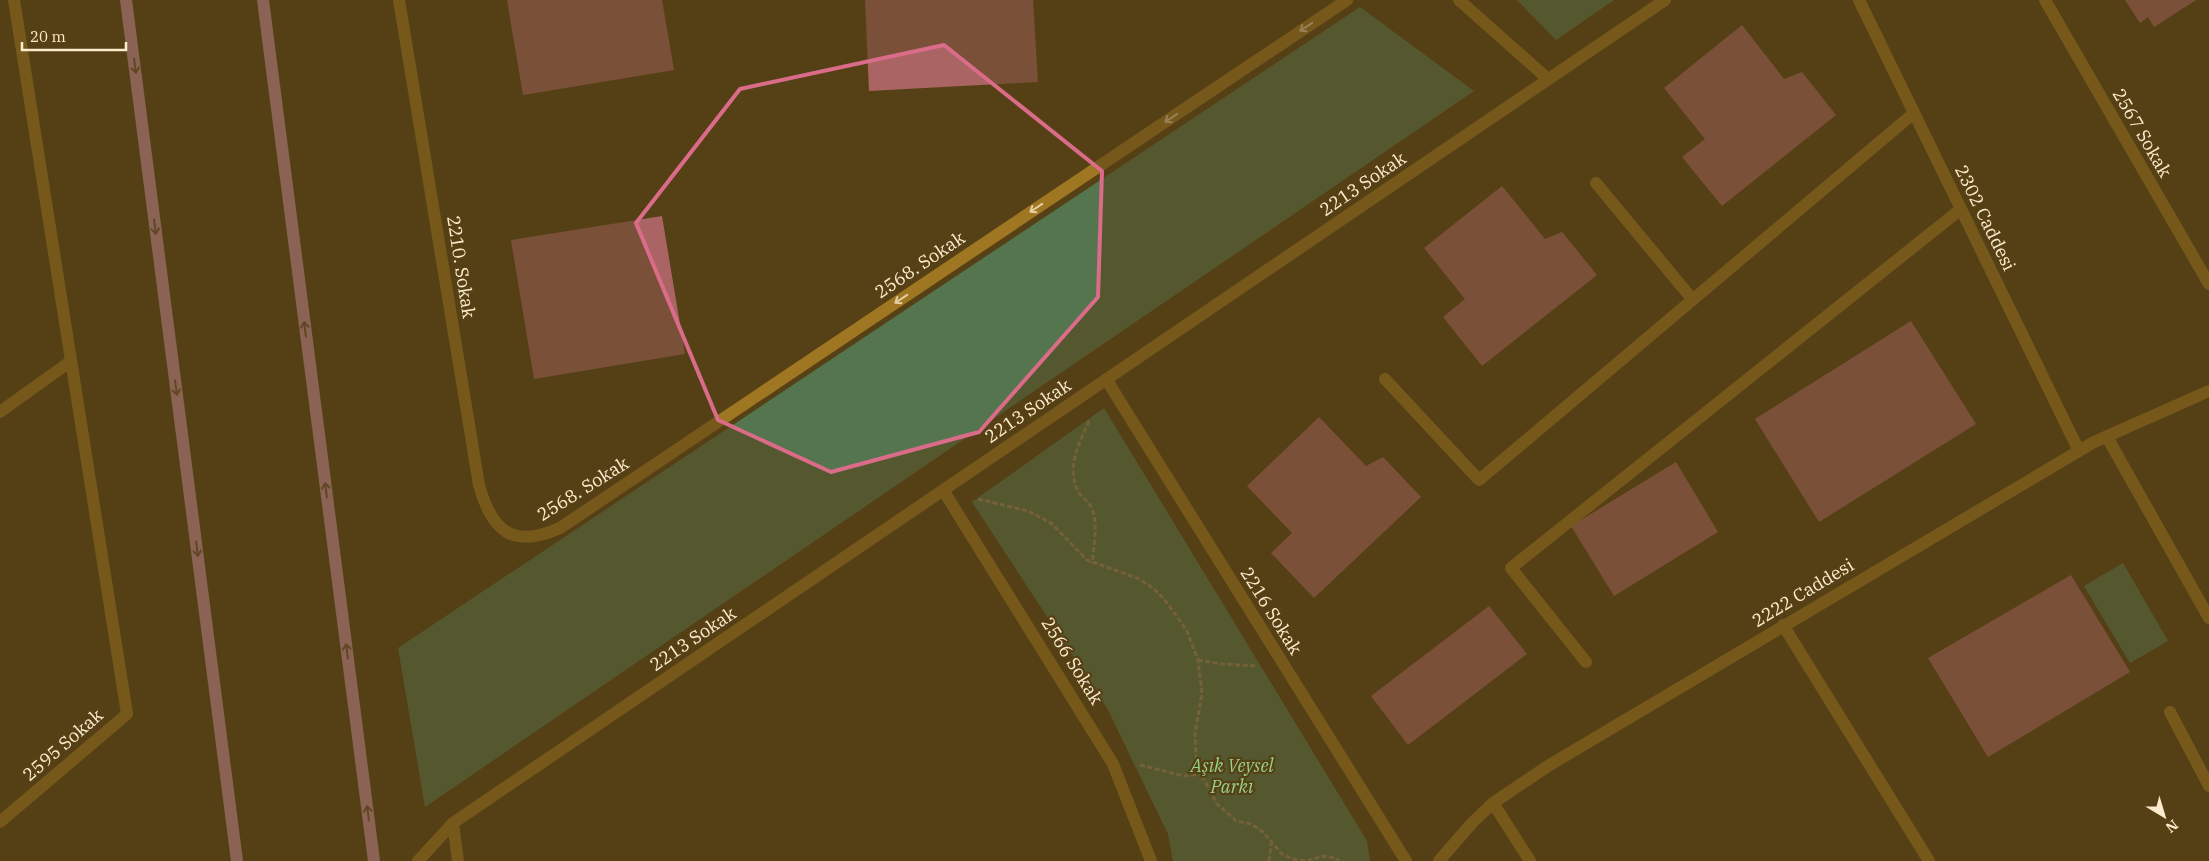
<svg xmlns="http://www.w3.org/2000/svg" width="2209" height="861" font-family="'IBM Plex Serif',serif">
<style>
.green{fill:#54754e}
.building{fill:#a96463}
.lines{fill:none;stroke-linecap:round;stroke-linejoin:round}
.path{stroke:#9d8863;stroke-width:3;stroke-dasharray:5 2.5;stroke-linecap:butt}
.minor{stroke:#9f7622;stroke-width:12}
.major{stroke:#c98f9f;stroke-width:12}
.oneway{stroke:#e6cea2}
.oneway2{stroke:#6d5031}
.marked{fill:none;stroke:#da6c89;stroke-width:4;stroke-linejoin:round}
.labels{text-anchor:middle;stroke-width:4.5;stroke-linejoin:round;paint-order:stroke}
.street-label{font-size:18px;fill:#fdebcd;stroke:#564015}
.park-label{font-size:18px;font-style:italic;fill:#93d288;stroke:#564015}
</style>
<rect width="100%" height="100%" fill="#564015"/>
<!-- green -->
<path class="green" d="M1517,0H1614L1556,40Z
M1360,7L1474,91L425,807L398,648Z
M1104,408L1367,841L1370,861H1173L1168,834L1108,710L972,502Z
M2123,563L2168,641L2130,663L2084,586Z"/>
<!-- building -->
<path class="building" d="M507,0H662L674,70L523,95Z
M865,0H1033L1038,82L869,91Z
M2125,0H2196L2154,27L2148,17L2140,23Z
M1742,25L1784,79L1802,72L1836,115L1722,206L1682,157L1705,139L1664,88Z
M1502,186L1545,239L1562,232L1597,275L1482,366L1443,317L1465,299L1424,248Z
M662,216L685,354L534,379L511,240Z
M1911,321L1976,424L1819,522L1755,419Z
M1319,417L1366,466L1383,457L1421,497L1314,598L1271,553L1292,533L1247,486Z
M1676,462L1718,532L1614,596L1571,526Z
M2071,575L2130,672L1988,757L1928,658Z
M1489,606L1527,654L1408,745L1371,696Z"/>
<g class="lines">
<!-- path -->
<path class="path" d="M1089,421C1079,444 1066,467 1078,491C1081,498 1089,500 1092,509C1098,525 1094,546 1092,563
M978,499L1028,511L1051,523L1087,560L1137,578L1153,588L1165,600L1187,631L1198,660L1202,693L1195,733L1196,756L1201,774L1217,804L1236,821L1251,824L1263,832L1282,854L1293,859L1307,861L1324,856L1336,858L1339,861
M1198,660L1222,664L1257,666
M1140,765L1184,776L1201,774
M1269,861L1271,844"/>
<!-- minor -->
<path class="minor" d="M399,0L479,485C492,532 513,549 560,528L1347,0
M1459,0L1548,79
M1859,0L2079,451
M2045,0L2209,284
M1596,183L1693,300
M1106,379L1406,861
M1385,379L1479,480L1914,113
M0,412L71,361
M2107,437L2209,618
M943,490L1113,764L1151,861
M1783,625L1929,861
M1586,662L1511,568L1961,209
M2170,712L2209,786
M1493,803L1530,861
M0,822L127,714L14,0
M453,823L458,861
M418,861L453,823L1665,0
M1439,861L1472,823L1493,803L1548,766L2094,442L2209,391"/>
<!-- major -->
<path class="major" d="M126,0L237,861
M263,0L374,861"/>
</g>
<!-- one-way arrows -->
<defs><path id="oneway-shaft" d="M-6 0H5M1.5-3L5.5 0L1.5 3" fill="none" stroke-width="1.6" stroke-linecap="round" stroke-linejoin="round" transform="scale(1.25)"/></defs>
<g class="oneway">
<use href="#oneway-shaft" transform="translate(1306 27) rotate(146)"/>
<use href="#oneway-shaft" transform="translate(1171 118) rotate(146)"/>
<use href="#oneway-shaft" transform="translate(1036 208) rotate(146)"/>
<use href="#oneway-shaft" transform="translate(901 299) rotate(146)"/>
</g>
<g class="oneway2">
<use href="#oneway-shaft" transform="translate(135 66) rotate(83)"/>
<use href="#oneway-shaft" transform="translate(155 227) rotate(83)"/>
<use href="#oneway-shaft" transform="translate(305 329) rotate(-97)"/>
<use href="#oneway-shaft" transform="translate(176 388) rotate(83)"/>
<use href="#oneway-shaft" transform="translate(326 490) rotate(-97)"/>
<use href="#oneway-shaft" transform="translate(197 549) rotate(83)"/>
<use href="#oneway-shaft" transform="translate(347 651) rotate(-97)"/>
<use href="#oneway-shaft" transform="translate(368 813) rotate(-97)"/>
</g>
<!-- marked area -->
<path d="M0 0H2209V861H0ZM944,45L1102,171L1098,297L979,432L831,472L718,420L636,223L740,89Z" fill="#564015" fill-opacity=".55" fill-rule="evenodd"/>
<path class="marked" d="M944,45L1102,171L1098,297L979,432L831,472L718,420L636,223L740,89Z"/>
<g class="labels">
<!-- street labels -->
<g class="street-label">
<text transform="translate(2142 133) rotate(60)" y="6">2567 Sokak</text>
<text transform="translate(1363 184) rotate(-34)" y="6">2213 Sokak</text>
<text transform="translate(1985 218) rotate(64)" y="6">2302 Caddesi</text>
<text transform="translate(920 265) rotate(-34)" y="6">2568. Sokak</text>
<text transform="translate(461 267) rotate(81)" y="6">2210. Sokak</text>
<text transform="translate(1028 411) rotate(-34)" y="6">2213 Sokak</text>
<text transform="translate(583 489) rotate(-32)" y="6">2568. Sokak</text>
<text transform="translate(1803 593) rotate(-31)" y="6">2222 Caddesi</text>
<text transform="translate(1271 611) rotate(58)" y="6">2216 Sokak</text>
<text transform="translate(693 639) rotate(-34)" y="6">2213 Sokak</text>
<text transform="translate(1072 661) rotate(58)" y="6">2566 Sokak</text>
<text transform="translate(63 745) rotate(-41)" y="6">2595 Sokak</text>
</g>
<!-- park labels -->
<g class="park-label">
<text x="1232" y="772">Aşık Veysel<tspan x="1232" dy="21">Parkı</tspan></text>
</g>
</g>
<!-- north arrow -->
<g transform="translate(2164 816) rotate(142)" stroke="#564015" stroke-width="4" paint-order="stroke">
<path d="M0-4L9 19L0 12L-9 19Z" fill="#fdebcd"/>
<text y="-8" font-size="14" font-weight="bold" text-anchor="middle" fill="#fdebcd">N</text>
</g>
<!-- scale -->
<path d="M22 42v8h104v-8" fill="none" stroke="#fdebcd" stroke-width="2.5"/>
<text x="30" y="42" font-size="15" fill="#fdebcd" stroke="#564015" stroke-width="4" paint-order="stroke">20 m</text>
</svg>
